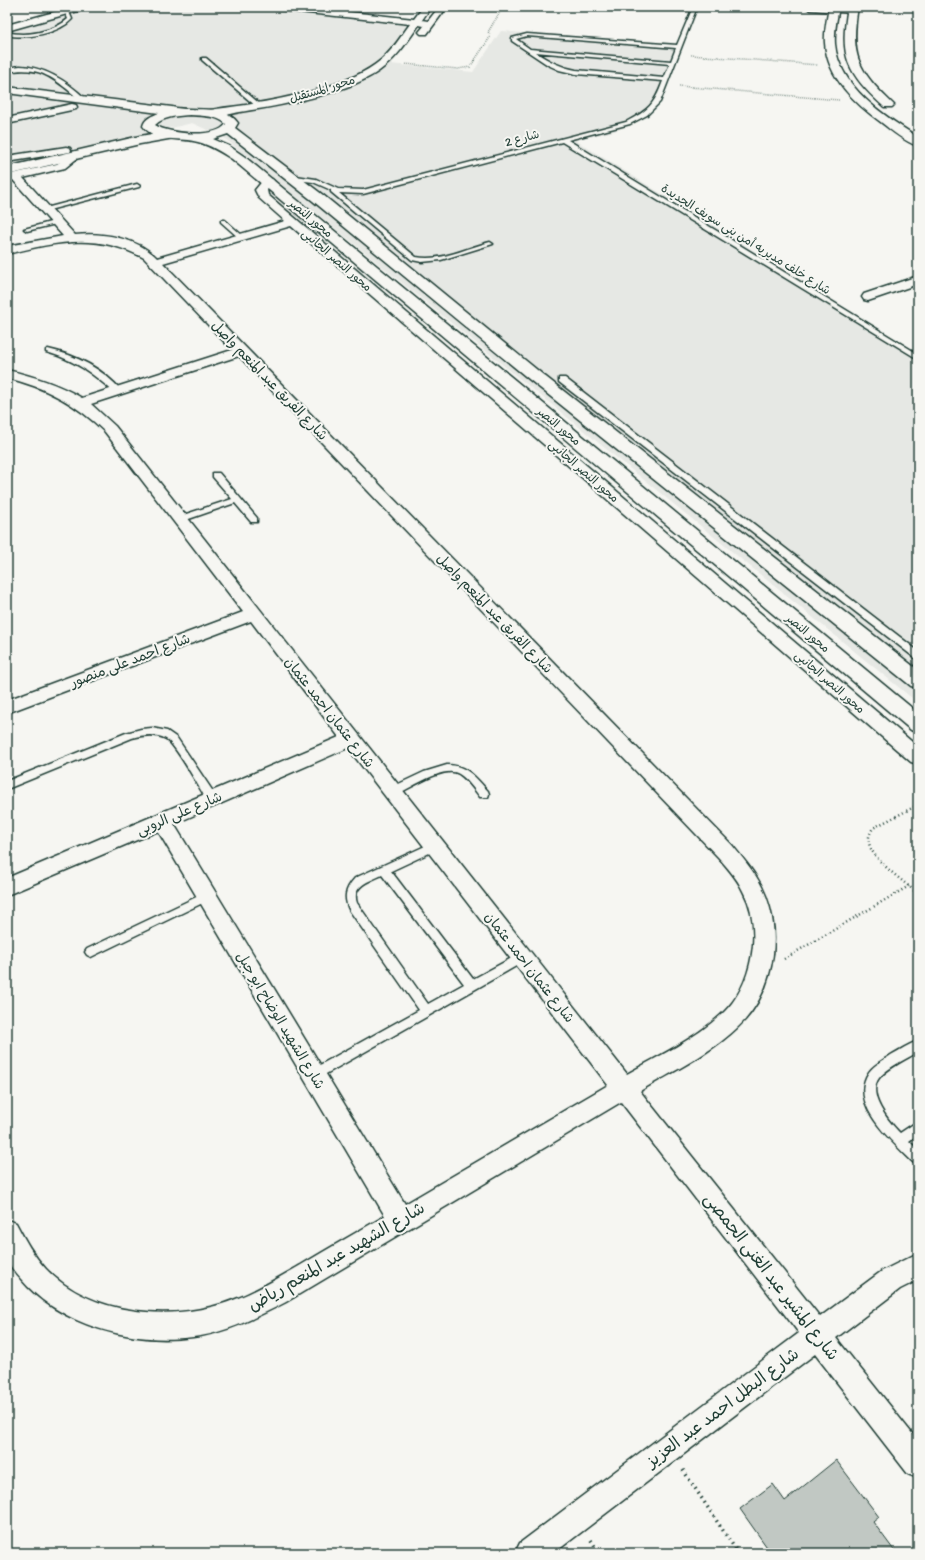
<svg xmlns="http://www.w3.org/2000/svg" width="925" height="1560" font-family="Itim,'Playpen Sans Arabic',sans-serif">
<style>
.built{fill:#e6e8e4}
.building{fill:#c1c8c3;stroke:#1f3d34}
.lines{fill:none;stroke-linecap:round;stroke-linejoin:round}
.lane-casing{stroke:#1f3d34;stroke-width:3}
.street-casing{stroke:#1f3d34;stroke-width:3}
.secondary-casing{stroke:#1f3d34;stroke-width:3}
.highway-casing{stroke:#1f3d34;stroke-width:3}
.path-far2{stroke:#1f3d34;stroke-width:1.5;stroke-dasharray:0.5 1.5;stroke-linecap:butt}
.path-far1{stroke:#1f3d34;stroke-width:2.5;stroke-dasharray:1 3;stroke-linecap:butt}
.path{stroke:#1f3d34;stroke-width:3.5;stroke-dasharray:1.5 4;stroke-linecap:butt}
.lane{fill:#f6f6f2;fill-rule:evenodd}
.street{fill:#f6f6f2;fill-rule:evenodd}
.secondary{fill:#f6f6f2;fill-rule:evenodd}
.highway{fill:#f6f6f2;fill-rule:evenodd}
.labels{text-anchor:middle;stroke-width:4;stroke-linejoin:round;paint-order:stroke}
.far-street-label{font-size:12px;fill:#1f3d34;stroke:#f6f6f2}
.street-label{font-size:14px;fill:#1f3d34;stroke:#f6f6f2}
.near-street-label{font-size:17px;fill:#1f3d34;stroke:#f6f6f2}
</style>
<rect width="100%" height="100%" fill="#f6f6f2"/>
<filter id="ink" filterUnits="userSpaceOnUse"><feTurbulence type="fractalNoise" baseFrequency=".025" numOctaves="2"/><feDisplacementMap in="SourceGraphic" scale="8" xChannelSelector="R" yChannelSelector="G"/><feConvolveMatrix kernelMatrix="1 2 1 2 8 2 1 2 1" color-interpolation-filters="sRGB"/></filter>
<g filter="url(#ink)">
<!-- built -->
<path class="built" d="M70,7H302L423,19L390,64L473,72L501,31L683,45L656,109L646,118L631,125L611,132L575,140L918,353V703L223,137L192,123L7,168V26Z"/>
<!-- building -->
<path class="building" d="M836,1460L879,1517L873,1522L896,1553H771L740,1509L773,1484L785,1501Z"/>
<g class="lines">
<!-- lane casing -->
<g class="lane-casing">
<path id="lane" d="M693,7H697L660,102L647,115L630,124L568,140L918,354V359L562,142L363,194L339,193L416,257C441,262 466,248 490,242L493,244L441,260L422,262L412,260L331,192V190L313,182L289,179L286,177L289,175L316,179L338,189L363,190L626,122C649,110 654,105 663,81L576,74L559,70L548,65L512,41V38L527,34L677,45ZM527,36L676,48L671,61L530,49L516,39ZM535,52L670,64L664,78L576,70C560,67 549,61 535,52Z
M67,11L69,12L72,19C60,33 25,40 7,35V32C25,37 53,32 68,19L65,12Z
M202,58H206L261,105V107H257L202,60Z
M20,66C46,67 68,82 87,100L82,101C55,80 43,65 7,72V68Z
M137,184L140,186L139,187L45,211L42,209Z
M58,220L60,221V223L27,231L24,229Z
M221,220H225L243,236V238H239L221,222Z
M48,349C76,355 103,369 122,391L121,393H115C92,373 75,360 46,352V350Z
M559,378H565L918,651V659L915,658L559,382Z
M213,473H219L257,518V522H251L235,503L183,521H177V517L232,499L213,477Z
M152,728L167,731L177,738L216,796L217,799L216,802H208C200,789 176,745 166,739C155,733 143,735 132,738L7,789V781L126,733L141,729Z
M447,765C467,765 476,778 488,791L489,794L488,797H480C474,789 467,779 459,774C443,764 408,791 392,796L388,795L387,792L388,789L424,772Z
M434,842L438,843L439,846L438,849L391,871L473,979L521,953L525,955L527,958L525,961L317,1079L313,1080L309,1079L307,1075L309,1071L419,1010L350,911C343,898 345,889 355,878ZM382,875L464,984L428,1004L357,903C351,886 370,881 382,875Z
M207,892L211,893L212,896L211,899L95,955L91,957L87,955L85,952L87,949Z
M918,1041V1052C906,1059 888,1067 879,1078C866,1095 889,1122 900,1133L918,1121V1134L909,1141L918,1150V1165L914,1163C894,1143 847,1104 869,1072C874,1065 884,1060 891,1055C900,1050 909,1044 918,1041Z"/>
</g>
<!-- street casing -->
<g class="street-casing">
<path id="street" d="M72,7H86L85,9L7,31V25Z
M276,7H304L414,19L423,7H431L422,20L428,21L439,7H447L427,34H421L419,32L424,26L419,25C407,42 396,59 379,71C346,94 279,106 240,112C230,114 216,118 206,115L205,113L206,111C219,108 233,107 246,105C287,98 349,87 381,60C393,50 401,36 410,24L280,10Z
M806,7L855,8L856,10L852,13L810,10Z
M72,104L76,105L77,107L76,109L7,124V118Z
M66,147L70,148L71,150L70,152L7,162V156Z
M75,153L80,156L65,168L23,178L75,235C102,232 138,238 157,258L285,221L259,198L255,190L264,179H272L274,181L267,190L268,195L918,747V764L911,762L291,226L163,263L732,845C745,861 759,877 766,896C783,940 772,996 737,1028C710,1054 673,1071 640,1091L820,1317L882,1271L918,1253V1280L900,1289L836,1338L918,1441V1478L908,1474L815,1354L554,1553H515L520,1543L799,1333L621,1102L286,1302C257,1317 226,1333 193,1337C134,1345 60,1326 21,1279C16,1273 10,1267 7,1259C4,1250 7,1230 7,1220L16,1223C25,1240 33,1255 46,1269C92,1317 177,1323 236,1299C259,1290 280,1277 301,1265C329,1248 357,1232 385,1216L158,831L7,895V878L339,737L251,621L7,713V700L243,612L105,432C77,404 45,387 7,378V370C33,376 58,384 82,398L232,350L144,258C96,232 57,242 7,254V246L63,236L13,180L7,181V175L57,164ZM239,356L718,857C727,867 737,878 743,891C763,928 753,986 722,1014C695,1039 659,1056 627,1074L115,426L91,404ZM348,748L608,1085L405,1204L174,824Z
M918,276V284L868,301L864,300L862,297L864,294Z"/>
</g>
<!-- secondary casing -->
<g class="secondary-casing">
<path id="secondary" d="M829,7H839C837,19 834,31 835,44C839,87 884,116 918,137V146C905,142 892,131 882,123C856,104 827,78 825,43C824,31 827,19 829,7Z
M848,7H858C850,54 857,70 892,103L894,105L892,107H884C847,73 839,57 848,7Z
M170,131L174,132L176,135L174,138L140,144L7,175V167L140,136Z"/>
</g>
<!-- highway casing -->
<g class="highway-casing">
<path id="highway" d="M7,87L172,107C192,113 223,102 238,123L235,128L323,195L542,374L918,670V688L911,686L530,380L313,201L228,134L213,139L229,146L245,157L918,713V733L911,730L232,159C221,152 210,145 198,142C181,137 155,143 143,126C145,118 152,116 159,113L7,93ZM190,115C202,116 217,115 226,124C216,139 168,134 155,125C164,116 179,116 190,115Z"/>
</g>
<!-- path-far2 -->
<path class="path-far2" d="M691,55L818,65
M404,64L458,69L470,67L491,36L488,32L503,7
M679,86L839,100"/>
<!-- path-far1 -->
<path class="path-far1" d="M918,805L873,828C870,833 868,837 869,843C872,860 905,882 918,894
M784,959L909,886"/>
<!-- path -->
<path class="path" d="M683,1470L738,1553
M591,1540L599,1553"/>
<!-- lane -->
<use href="#lane" class="lane"/>
<!-- street -->
<use href="#street" class="street"/>
<!-- secondary -->
<use href="#secondary" class="secondary"/>
<!-- highway -->
<use href="#highway" class="highway"/>
</g>
</g>
<g class="labels">
<!-- far-street labels -->
<g class="far-street-label">
<text transform="translate(322 89) rotate(-17)" y="4">محور المستقبل</text>
<text transform="translate(522 138) rotate(-15)" y="4">شارع 2</text>
<text transform="translate(311 218) rotate(40)" y="4">محور النصر</text>
<text transform="translate(746 239) rotate(32)" y="4">شارع خلف مديريه أمن بنى سويف الجديدة</text>
<text transform="translate(337 260) rotate(41)" y="4">محور النصر الجانبى</text>
<text transform="translate(559 426) rotate(40)" y="4">محور النصر</text>
<text transform="translate(584 471) rotate(41)" y="4">محور النصر الجانبى</text>
<text transform="translate(808 633) rotate(40)" y="4">محور النصر</text>
<text transform="translate(830 682) rotate(41)" y="4">محور النصر الجانبى</text>
</g>
<!-- street labels -->
<g class="street-label">
<text transform="translate(270 380) rotate(46)" y="5">شارع الفريق عبد المنعم واصل</text>
<text transform="translate(495 613) rotate(46)" y="5">شارع الفريق عبد المنعم واصل</text>
<text transform="translate(130 660) rotate(-21)" y="5">شارع احمد على منصور</text>
<text transform="translate(330 712) rotate(52)" y="5">شارع عثمان احمد عثمان</text>
<text transform="translate(179 813) rotate(-23)" y="5">شارع على الروبى</text>
<text transform="translate(530 967) rotate(52)" y="5">شارع عثمان احمد عثمان</text>
<text transform="translate(281 1020) rotate(59)" y="5">شارع الشهيد الوضاح ابو جبل</text>
</g>
<!-- near-street labels -->
<g class="near-street-label">
<text transform="translate(336 1256) rotate(-30)" y="6">شارع الشهيد عبد المنعم رياض</text>
<text transform="translate(772 1276) rotate(52)" y="6">شارع المشير عبد الغنى الجمصى</text>
<text transform="translate(722 1407) rotate(-37)" y="6">شارع البطل احمد عبد العزيز</text>
</g>
</g>
<!-- margin -->
<rect width="925" height="1560" fill="none" stroke="#f6f6f2" stroke-width="24"/>
<rect x="12" y="12" width="901" height="1536" fill="none" stroke="#1f3d34" stroke-width="1.5" filter="url(#ink)"/>
</svg>
